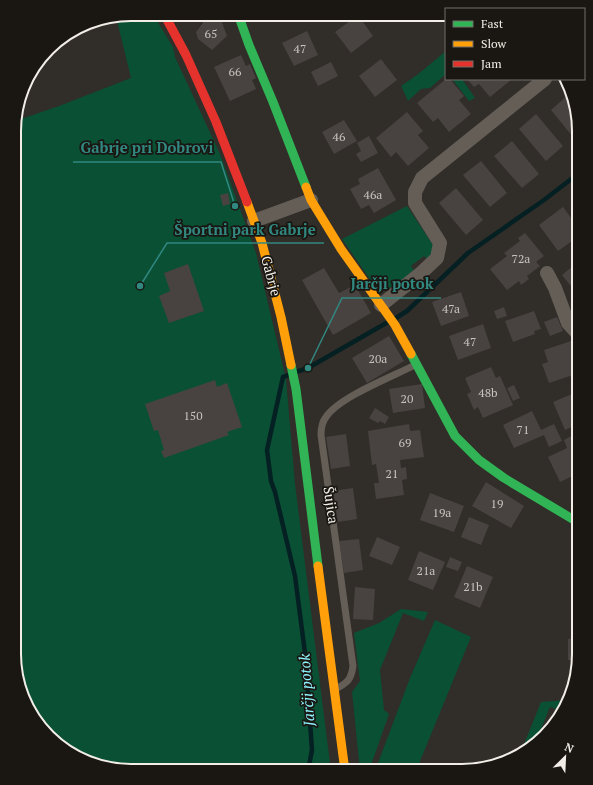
<svg xmlns="http://www.w3.org/2000/svg" width="593" height="785" font-family="'PT Serif',serif">
<style>
.green{fill:#0a5035}
.lines{fill:none;stroke-linecap:round;stroke-linejoin:round}
.stream{stroke:#052023;stroke-width:4.5}
.building{fill:#484340}
.lane{stroke:#645e57;stroke-width:7}
.street{stroke:#645e57;stroke-width:14}
.fast{stroke:#30b455;stroke-width:9}
.slow{stroke:#ff9f0a;stroke-width:9}
.jam{stroke:#e5322d;stroke-width:9}
.labels{text-anchor:middle;stroke-width:3.5;stroke-linejoin:round;paint-order:stroke}
.number-label{font-size:12px;fill:#c8c3bd}
.street-label{font-size:14px;fill:#f2eee7;stroke:#1a1712}
.water-label{font-size:15px;font-style:italic;fill:#8ff6ff;stroke:#1a1712}
.rim{fill:none;stroke:#f2eee7;stroke-width:2}
.leader{fill:none;stroke:#318880;stroke-width:1.5}
.callout-dot{fill:#318880;stroke:#1a1712;stroke-width:1.5}
.callout-label{font-size:15px;text-anchor:middle;font-weight:bold;fill:#318880;stroke:#1a1712;stroke-width:3.5;stroke-linejoin:round;paint-order:stroke}
</style>
<rect width="100%" height="100%" fill="#312d28"/>
<!-- green -->
<path class="green" d="M131,14H153L173,47L175,57L220,154L256,253L286,379L295,484L331,771L116,770L66,751L26,706L14,654L15,121L59,106L131,78L117,21L118,16Z
M446,51V74L430,88L421,89L408,101L401,86L417,75Z
M452,79H462L475,98L469,101Z
M407,206L433,245V251L428,260L424,256L411,266L414,270C402,279 392,293 376,288L342,239Z
M401,609L428,612L424,621L403,613L380,670L384,710L389,714L369,771H360L352,692L360,681L354,633L379,623Z
M435,620L471,637L416,771H375L410,678Z
M566,700L562,711L550,707L537,739L520,754L541,702Z"/>
<g class="lines">
<!-- stream -->
<path class="stream" d="M396,318L407,311L468,253L544,200L579,173
M296,372L308,368L388,322
M289,375L283,377L267,450L271,481L275,492L295,576L305,653L312,750L308,771"/>
</g>
<!-- building -->
<path class="building" d="M199,14H219L227,36L212,50L198,39L196,32L203,23Z
M358,15L373,36L351,53L335,32Z
M307,31L318,55L294,66L282,43Z
M241,55L246,66L250,64L256,78L252,80L256,89L230,101L214,67Z
M381,59L397,80L375,97L359,76Z
M331,62L338,76L318,86L311,72Z
M446,79H450L464,96L459,100L471,114L449,132L438,118L433,122L417,103Z
M467,79H512L490,97L479,84L474,87Z
M568,95L572,99L579,131V141L577,142L551,110Z
M407,112L423,131L418,135L429,148L408,166L396,152L391,157L376,138Z
M536,114L563,146L546,161L519,129Z
M344,120L357,141L334,154L322,132Z
M369,136L378,153L361,162L356,154L361,151L357,143Z
M512,141L539,174L522,188L494,156Z
M481,161L507,193L490,207L463,175Z
M378,168L396,200L374,213L369,205L361,209L350,189L360,184L358,179Z
M456,188L483,220L466,235L439,203Z
M228,193L230,204L223,206L220,195Z
M563,207L579,229V236L558,251L539,225Z
M525,233L544,256L536,262L540,266L527,276L529,279L521,285L519,281L507,290L490,269L507,256L504,253L520,241L518,238Z
M579,261V296L562,275Z
M188,264L204,311L169,323L159,296L170,291L164,273Z
M324,268L339,293L355,285L371,313L333,335L302,280Z
M461,292L469,316L441,326L432,302Z
M504,307L507,316L497,319L494,311Z
M534,311L541,329L534,331L535,334L513,342L505,321Z
M557,317L563,331L550,336L544,322Z
M483,324L491,348L458,360L449,336Z
M389,336L404,361L367,383L352,358Z
M571,341L579,364V373L549,383L542,364L548,362L544,350Z
M491,367L496,378L500,376L513,405L483,418L478,407L474,410L467,394L471,392L465,378Z
M215,380L217,387L227,383L242,427L227,432L229,435L164,458L161,451L164,450L158,430L154,431L145,404Z
M422,384L425,408L393,413L389,389Z
M514,385L520,398L513,401L507,388Z
M579,391V424L565,430L553,402Z
M375,408L389,417L385,424L380,421L378,423L369,418Z
M532,411L541,430L554,424L562,441L549,447L544,435L514,448L503,425Z
M409,424L410,431L420,430L424,457L400,460L401,468L406,467L407,479L402,480L404,495L376,499L374,483H379L376,464L372,465L368,431Z
M577,433L579,442L574,444L579,442V473L560,482L548,457L567,448L564,440Z
M346,434L350,466L331,469L326,437Z
M486,482L524,506L511,528L472,506Z
M353,488L357,519L338,522L333,491Z
M430,493L464,506L454,532L420,520Z
M469,517L489,525L481,545L461,537Z
M377,537L400,547L392,565L369,556Z
M359,539L363,570L344,573L339,541Z
M419,551L445,562L433,590L408,580Z
M450,557L462,562L458,571L446,567Z
M467,566L493,577L480,608L454,597Z
M355,587L375,589L373,620L353,619Z
M574,627H579V660H568V639L574,638Z"/>
<g class="lines">
<!-- lane -->
<path class="lane" d="M336,689C348,682 351,680 353,666L321,435C321,428 322,422 326,417C339,397 394,376 417,364"/>
<!-- street -->
<path class="street" d="M254,221L311,200
M547,273L555,288L568,323L579,335
M381,305L420,274L437,258L440,243L415,203V192L422,178L545,79"/>
<!-- fast -->
<path class="fast" d="M238,14L249,45L273,102L306,187
M411,354L455,436L479,460L504,478L579,523
M291,365L296,389L318,566"/>
<!-- slow -->
<path class="slow" d="M306,187L311,200L341,249L395,325L411,354
M247,202L262,243L281,317L291,365
M318,566L345,771"/>
<!-- jam -->
<path class="jam" d="M164,14L186,55L216,122L247,202"/>
</g>
<g class="labels">
<!-- number labels -->
<g class="number-label">
<text x="211" y="38">65</text>
<text x="300" y="53">47</text>
<text x="235" y="76">66</text>
<text x="339" y="141">46</text>
<text x="373" y="199">46a</text>
<text x="521" y="263">72a</text>
<text x="451" y="313">47a</text>
<text x="470" y="346">47</text>
<text x="378" y="363">20a</text>
<text x="488" y="397">48b</text>
<text x="407" y="403">20</text>
<text x="193" y="420">150</text>
<text x="523" y="434">71</text>
<text x="405" y="447">69</text>
<text x="392" y="478">21</text>
<text x="497" y="508">19</text>
<text x="442" y="517">19a</text>
<text x="426" y="575">21a</text>
<text x="473" y="591">21b</text>
</g>
<!-- street labels -->
<g class="street-label">
<text transform="translate(271 276) rotate(75)" y="5">Gabrje</text>
<text transform="translate(331 505) rotate(82)" y="5">Šujica</text>
</g>
<!-- water labels -->
<g class="water-label">
<text transform="translate(307 690) rotate(-94)" y="5">Jarčji potok</text>
</g>
</g>
<!-- crop -->
<path d="M0 0H593V785H0ZM131 21H462A110 110 0 0 1 572 131V654A110 110 0 0 1 462 764H131A110 110 0 0 1 21 654V131A110 110 0 0 1 131 21Z" fill="#1a1712" fill-rule="evenodd"/>
<path class="rim" d="M131 21H462A110 110 0 0 1 572 131V654A110 110 0 0 1 462 764H131A110 110 0 0 1 21 654V131A110 110 0 0 1 131 21Z"/>
<!-- callouts -->
<path class="leader" d="M235 206L221 162H73M140 286L167 243H324M308 368L342 298H441"/>
<g class="callout-dot">
<circle cx="235" cy="206" r="4"/>
<circle cx="140" cy="286" r="4"/>
<circle cx="308" cy="368" r="4"/>
</g>
<g class="callout-label">
<text x="147" y="153">Gabrje pri Dobrovi</text>
<text x="245" y="235">Športni park Gabrje</text>
<text x="392" y="289">Jarčji potok</text>
</g>
<!-- legend -->
<rect x="445" y="8" width="140" height="72" fill="#1a1712" stroke="#706d67"/>
<rect x="453" y="21" width="20" height="6" fill="#30b455" stroke="#706d67"/>
<text x="481" y="28" font-size="12" fill="#f2eee7">Fast</text>
<rect x="453" y="41" width="20" height="6" fill="#ff9f0a" stroke="#706d67"/>
<text x="481" y="48" font-size="12" fill="#f2eee7">Slow</text>
<rect x="453" y="61" width="20" height="6" fill="#e5322d" stroke="#706d67"/>
<text x="481" y="68" font-size="12" fill="#f2eee7">Jam</text>
<!-- north arrow -->
<g transform="translate(565 757) rotate(24)" stroke="#1a1712" stroke-width="3" paint-order="stroke">
<path d="M0-3L7 15L0 10L-7 15Z" fill="#f2eee7"/>
<text y="-6" font-size="11" font-weight="bold" text-anchor="middle" fill="#f2eee7">N</text>
</g>
</svg>
